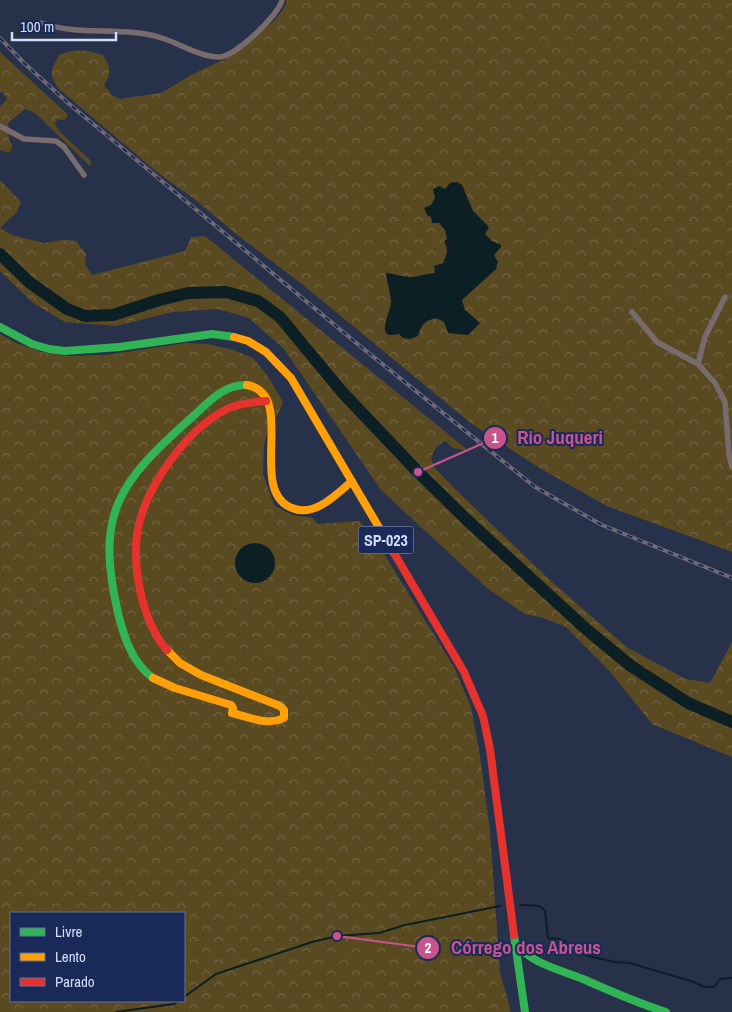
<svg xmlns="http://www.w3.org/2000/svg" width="732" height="1012" font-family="'Archivo Narrow',sans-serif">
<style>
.forest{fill:url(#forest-crowns);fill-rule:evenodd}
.water{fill:#0b1f24}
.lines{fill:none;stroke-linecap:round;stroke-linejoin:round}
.stream{stroke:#0b1f24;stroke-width:2}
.river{stroke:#0b1f24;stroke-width:12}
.street{stroke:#786b6d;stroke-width:5.5}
.fast{stroke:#30b455;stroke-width:8}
.slow{stroke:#ff9f0a;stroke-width:8}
.jam{stroke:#e5322d;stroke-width:8}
.rail-casing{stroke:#6e6973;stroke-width:4}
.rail{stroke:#1a2a58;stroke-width:2;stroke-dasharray:5.5;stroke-linecap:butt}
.labels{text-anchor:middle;stroke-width:4;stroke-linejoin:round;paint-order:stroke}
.shield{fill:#1a2a58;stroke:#9ba9cb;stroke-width:1}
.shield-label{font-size:16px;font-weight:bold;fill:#d2dffc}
.leader{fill:none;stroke:#c7548b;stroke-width:2}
.callout-dot{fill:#c7548b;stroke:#1a2a58;stroke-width:2}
.mark-label{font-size:15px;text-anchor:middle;font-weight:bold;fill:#fff}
.callout-label{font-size:19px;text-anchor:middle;font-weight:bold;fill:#c7548b;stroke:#1a2a58;stroke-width:4;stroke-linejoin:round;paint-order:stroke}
</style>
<defs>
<pattern id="forest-crowns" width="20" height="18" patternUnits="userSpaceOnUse" patternTransform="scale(1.25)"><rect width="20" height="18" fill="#5a4a22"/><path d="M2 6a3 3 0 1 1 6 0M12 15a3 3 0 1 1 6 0" fill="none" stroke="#716443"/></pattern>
</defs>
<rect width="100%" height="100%" fill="#28314a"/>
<!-- forest -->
<path class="forest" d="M286,0H732V552L607,506L541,469L472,424L303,285L235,233L193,198L158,173L59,89C48,74 51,70 59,55C75,48 87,50 103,55C110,67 112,73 104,85L112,95L119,99L161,93L193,74L225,59L275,20L286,5Z
M0,52L67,114V117L64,120L57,119L55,124L59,131L91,161L90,166L35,113L25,109L8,123L9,140L13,146L9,153L0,150V107L7,99L3,93L0,92Z
M0,180L21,202L16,213L0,228Z
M0,228L12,235L44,243L62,240L76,241L86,254L85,264L92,275L185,251L191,237L205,236L469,451L453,448L445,441L436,447L431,458L434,467L453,487L552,582L628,648L686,679L710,683L732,642V757L652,724L612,674L566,627L543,618L525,614L488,589L381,490L284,349L249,318L218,309L173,312L116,326L65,322L33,303L0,271Z
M0,334L16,343L42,352L67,356L106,355L186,343L207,344L233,350L253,358L267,375L283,402L277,416L269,423L264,446L263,474L274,505L292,515L313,518L317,524L359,521L373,536L454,667L471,707L480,756L490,831L500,972L511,1012H0ZM11,913H184V1001H11Z"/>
<!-- water -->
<path class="water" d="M457,182L462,185L473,211L489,227L485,234L492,241L501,245V247L494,255L498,262L496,269L462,300L465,310L480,323L468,335L448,333L444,322L436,318C425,321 421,325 418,336L410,339L403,338L399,334C372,341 392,312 391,301C390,291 387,283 386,273C395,274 402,277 411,277C418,277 427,273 435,273L434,266L443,263C447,254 449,250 444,241L447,239L445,230L439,223H432L431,217L427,215L424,208L431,205L435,198L433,189L439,186L445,189L450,183Z
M235 563a20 20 0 1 1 40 0a20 20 0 1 1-40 0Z"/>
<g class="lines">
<!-- stream -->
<path class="stream" d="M520,905C528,906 540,903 545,911L548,938L559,939L566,942L571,949L588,956L615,962L630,963L694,982L704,987H714L720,979L732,978
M184,997L216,974L312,942L337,936L379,933L405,925L500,906
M116,1012L174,1004L178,1001"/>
<!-- river -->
<path class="river" d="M0,254L29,282L67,309L85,316L113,315L159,300L188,293L226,292L258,301L280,317L342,392L418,472L467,520L586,629L631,666L688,703L732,722"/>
<!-- street -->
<path class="street" d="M41,23C81,37 125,25 165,39C182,45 201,57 219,57C235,57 279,15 282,0
M0,126L24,139L56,141L64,147L84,175
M632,312L657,342L698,364L715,383L725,402L729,455L732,467
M698,364L705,337L725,297"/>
<!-- fast -->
<path class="fast" d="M0,327L32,344L49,349L65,351L119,347L212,334L234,337
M153,678C132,663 124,637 118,613C95,514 118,483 190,419C207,404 223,384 247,385
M514,935L525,1012
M515,943C532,964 558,969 583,979C610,991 637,1003 666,1012"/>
<!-- slow -->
<path class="slow" d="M234,337L248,341L266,352L291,378L394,553
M247,385C298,394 246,490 292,508C314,518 337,494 352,481
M153,678L175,688L231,705L233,708L232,713C249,717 267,726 284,718V710L280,706L201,675L180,663L167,650"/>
<!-- jam -->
<path class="jam" d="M394,553L464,672L483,716L490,749L514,935
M167,650C154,636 147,617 142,599C137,578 134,556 137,535C143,489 187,428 229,408C240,403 254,402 266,401"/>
<!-- rail casing -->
<g class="rail-casing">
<path id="rail" d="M0,38L24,63L68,103L360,346L535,487L602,525L732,578"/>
</g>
<!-- rail -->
<use href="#rail" class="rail"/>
</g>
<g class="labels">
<!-- shield labels -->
<rect class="shield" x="358.5" y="526.5" width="55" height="27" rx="4"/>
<g class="shield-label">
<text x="386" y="546">SP-023</text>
</g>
</g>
<!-- callouts -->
<path class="leader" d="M418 472L495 438M337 936L428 948"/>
<g class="callout-dot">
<circle cx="418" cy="472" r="5"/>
<circle cx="337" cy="936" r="5"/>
<circle cx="495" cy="438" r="12"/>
<circle cx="428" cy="948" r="12"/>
</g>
<g class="mark-label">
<text x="495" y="443">1</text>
<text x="428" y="953">2</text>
</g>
<g class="callout-label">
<text x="560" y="444">Rio Juqueri</text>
<text x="526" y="954">Córrego dos Abreus</text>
</g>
<!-- legend -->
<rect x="10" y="912" width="175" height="90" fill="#1a2a58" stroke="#64729a"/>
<rect x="20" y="928" width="25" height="8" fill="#30b455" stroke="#64729a"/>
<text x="55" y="937" font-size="15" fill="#d2dffc">Livre</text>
<rect x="20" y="953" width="25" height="8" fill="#ff9f0a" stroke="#64729a"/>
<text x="55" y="962" font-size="15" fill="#d2dffc">Lento</text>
<rect x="20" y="978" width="25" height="8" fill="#e5322d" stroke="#64729a"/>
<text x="55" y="987" font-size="15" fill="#d2dffc">Parado</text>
<!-- scale -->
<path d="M12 32v8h104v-8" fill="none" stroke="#d2dffc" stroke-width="2.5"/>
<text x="20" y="32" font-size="15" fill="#d2dffc" stroke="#1a2a58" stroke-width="4" paint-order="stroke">100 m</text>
</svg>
